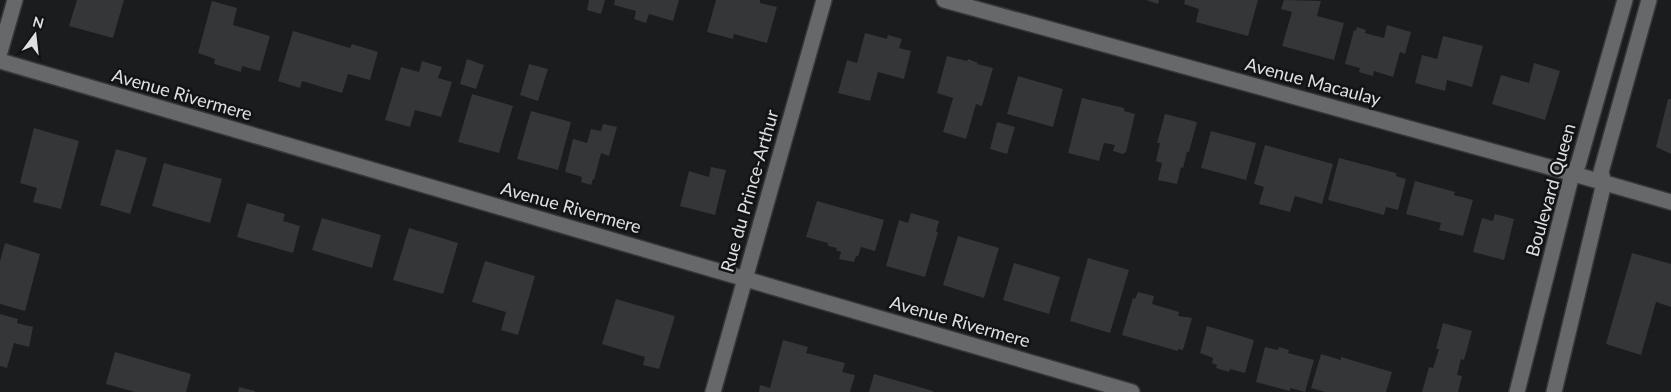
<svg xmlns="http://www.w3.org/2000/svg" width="1671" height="392" font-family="Lato,sans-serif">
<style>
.building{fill:#343638}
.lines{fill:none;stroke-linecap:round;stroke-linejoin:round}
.street-casing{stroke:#363738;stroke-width:18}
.street{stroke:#66686a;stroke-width:15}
.labels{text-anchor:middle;stroke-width:5;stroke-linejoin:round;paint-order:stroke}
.street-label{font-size:18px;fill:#dee0e1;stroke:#111315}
</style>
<rect width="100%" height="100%" fill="#1a1c1e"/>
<!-- building -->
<path class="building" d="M77,0H124L113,38L69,26Z
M589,0H605L601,14L587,10Z
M615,0H679L673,21L649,14L646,23L634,19L636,11L614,5Z
M716,0H760V3L777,7L767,43L734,34L733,39L707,32Z
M1146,0H1159L1158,4Z
M1185,0H1258L1248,36L1196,22L1199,9L1184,4Z
M1284,0L1321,1L1317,16L1344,23L1334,60L1282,46L1292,12L1281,9Z
M212,1L237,8L233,25L270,36L260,71L242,66L241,72L214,64L215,59L198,53Z
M1387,25L1411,32L1405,54L1400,52L1393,77L1374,71L1373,76L1359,72L1360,68L1345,64L1354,30L1356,31L1357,27L1366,30L1365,33L1384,38Z
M293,31L350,48L352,44L378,52L370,80L348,74L342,93L302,81L300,88L278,81Z
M865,33L887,39L888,35L902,39L899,48L911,51L904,79L878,72L870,101L838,93L847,60L857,63Z
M1443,36L1483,46L1472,87L1447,80L1445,91L1415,83L1422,55L1437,59Z
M947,56L967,61L968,59L978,63L977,64L993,68L982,106L976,104L966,139L943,132L953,98L937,93Z
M467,59L484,65L476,89L460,84Z
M422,61L442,67L438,78L452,82L441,117L415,110L410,127L385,120L401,67L419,72Z
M1534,63L1560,71L1545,120L1492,104L1501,75L1529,83Z
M529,64L548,69L538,101L520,95Z
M1018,76L1063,89L1053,127L1007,114Z
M472,94L513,106L499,153L458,142Z
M1082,98L1124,108V111L1135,114L1126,152L1123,154L1113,151L1115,145L1104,143L1099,161L1068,153Z
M1668,99H1671V154L1656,147Z
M531,111L571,122L558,170L517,159Z
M1165,114L1197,122L1189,152H1187L1183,168L1181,167L1177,184L1158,180L1162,163L1156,161L1160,143H1157Z
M997,122L1015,127L1007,154L990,149Z
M603,124L617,127L609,156L601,153L594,180L593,179L591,185L581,182L582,177L565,172L573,139L587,143L591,129L601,131Z
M34,128L79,141L61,209L33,202L37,188L20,183Z
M1211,131L1256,143L1246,180L1201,168Z
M1265,145L1333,164L1322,204L1295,196L1290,212L1259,204L1264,187L1254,184Z
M116,149L147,158L130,214L100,205Z
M1339,158L1396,173V176L1406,179L1398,210L1386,207L1384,215L1328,200Z
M164,163L222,179L210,223L152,206Z
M711,167L726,170L715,215L680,206L689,171L709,177Z
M1415,181L1455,192L1454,195L1473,200L1463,236L1439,230L1441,223L1406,214Z
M817,201L884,220L875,251L861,247L858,256H856L854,262L839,259L841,252L836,250L837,248L828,246V243L806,237Z
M247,203L285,214L283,221L300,226L293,253L237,237Z
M911,213L939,221L936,232H938L925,277L886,266L899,220L908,223Z
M1495,214L1514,219L1504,260L1473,252L1482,218L1493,221Z
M322,218L381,235L372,268L312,250Z
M409,228L458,243L443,294L393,280Z
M958,236L999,248L984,298L943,285Z
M5,243L40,254L25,311L0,304V261Z
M1632,253L1671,264V307L1656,302L1641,355L1606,344Z
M1088,258L1129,270L1110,333L1070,321Z
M485,261L535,276L518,335L501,330L506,312L472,302Z
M1014,263L1060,277L1049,314L1003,300Z
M1138,292L1154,296L1152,304L1179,312L1178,316L1192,318L1183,350L1178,349V351L1122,335L1133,298L1135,299Z
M616,299L675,316L659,369L643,365L645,357L602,344Z
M0,314L18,319L17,323L33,327L29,347L14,343L7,368L0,366Z
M1443,323L1472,331L1464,360L1461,359L1457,375L1462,376L1458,392H1422L1429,367L1433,368L1439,349H1436Z
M1207,326L1254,340L1245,373L1230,369L1229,372L1216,368L1217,365L1212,363L1213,358L1200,353Z
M783,340L808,347L806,353L845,363L842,372L855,375L850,392H759L760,385L770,388Z
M1265,347L1278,350L1279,347L1289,350L1288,353L1314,360L1305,392L1290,388V391L1256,382Z
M115,352L191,374L186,392H135L106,384Z
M1321,354L1341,360V357L1392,372L1386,392H1325L1311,388Z
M874,374L933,391V392H869Z
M239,387L255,391V392H238Z"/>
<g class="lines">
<!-- street casing -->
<g class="street-casing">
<path id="street" d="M944,0L1560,170L1671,202
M0,52L15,0
M0,61L1132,392
M713,392L824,0
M1517,392L1572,174L1578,165L1625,0
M1554,392L1604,183L1601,172L1649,0"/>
</g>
<!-- street -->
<use href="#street" class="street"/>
</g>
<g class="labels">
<!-- street labels -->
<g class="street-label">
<text transform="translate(1313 82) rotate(15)" y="6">Avenue Macaulay</text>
<text transform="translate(182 95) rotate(16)" y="6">Avenue Rivermere</text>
<text transform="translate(1551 190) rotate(-74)" y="6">Boulevard Queen</text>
<text transform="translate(750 191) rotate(-74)" y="6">Rue du Prince-Arthur</text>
<text transform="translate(571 208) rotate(16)" y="6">Avenue Rivermere</text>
<text transform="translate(960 322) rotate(16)" y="6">Avenue Rivermere</text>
</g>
</g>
<!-- north arrow -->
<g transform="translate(35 35) rotate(15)" stroke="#111315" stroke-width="4" paint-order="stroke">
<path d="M0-4L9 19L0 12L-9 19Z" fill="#dee0e1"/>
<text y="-8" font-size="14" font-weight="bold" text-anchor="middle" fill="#dee0e1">N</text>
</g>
</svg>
